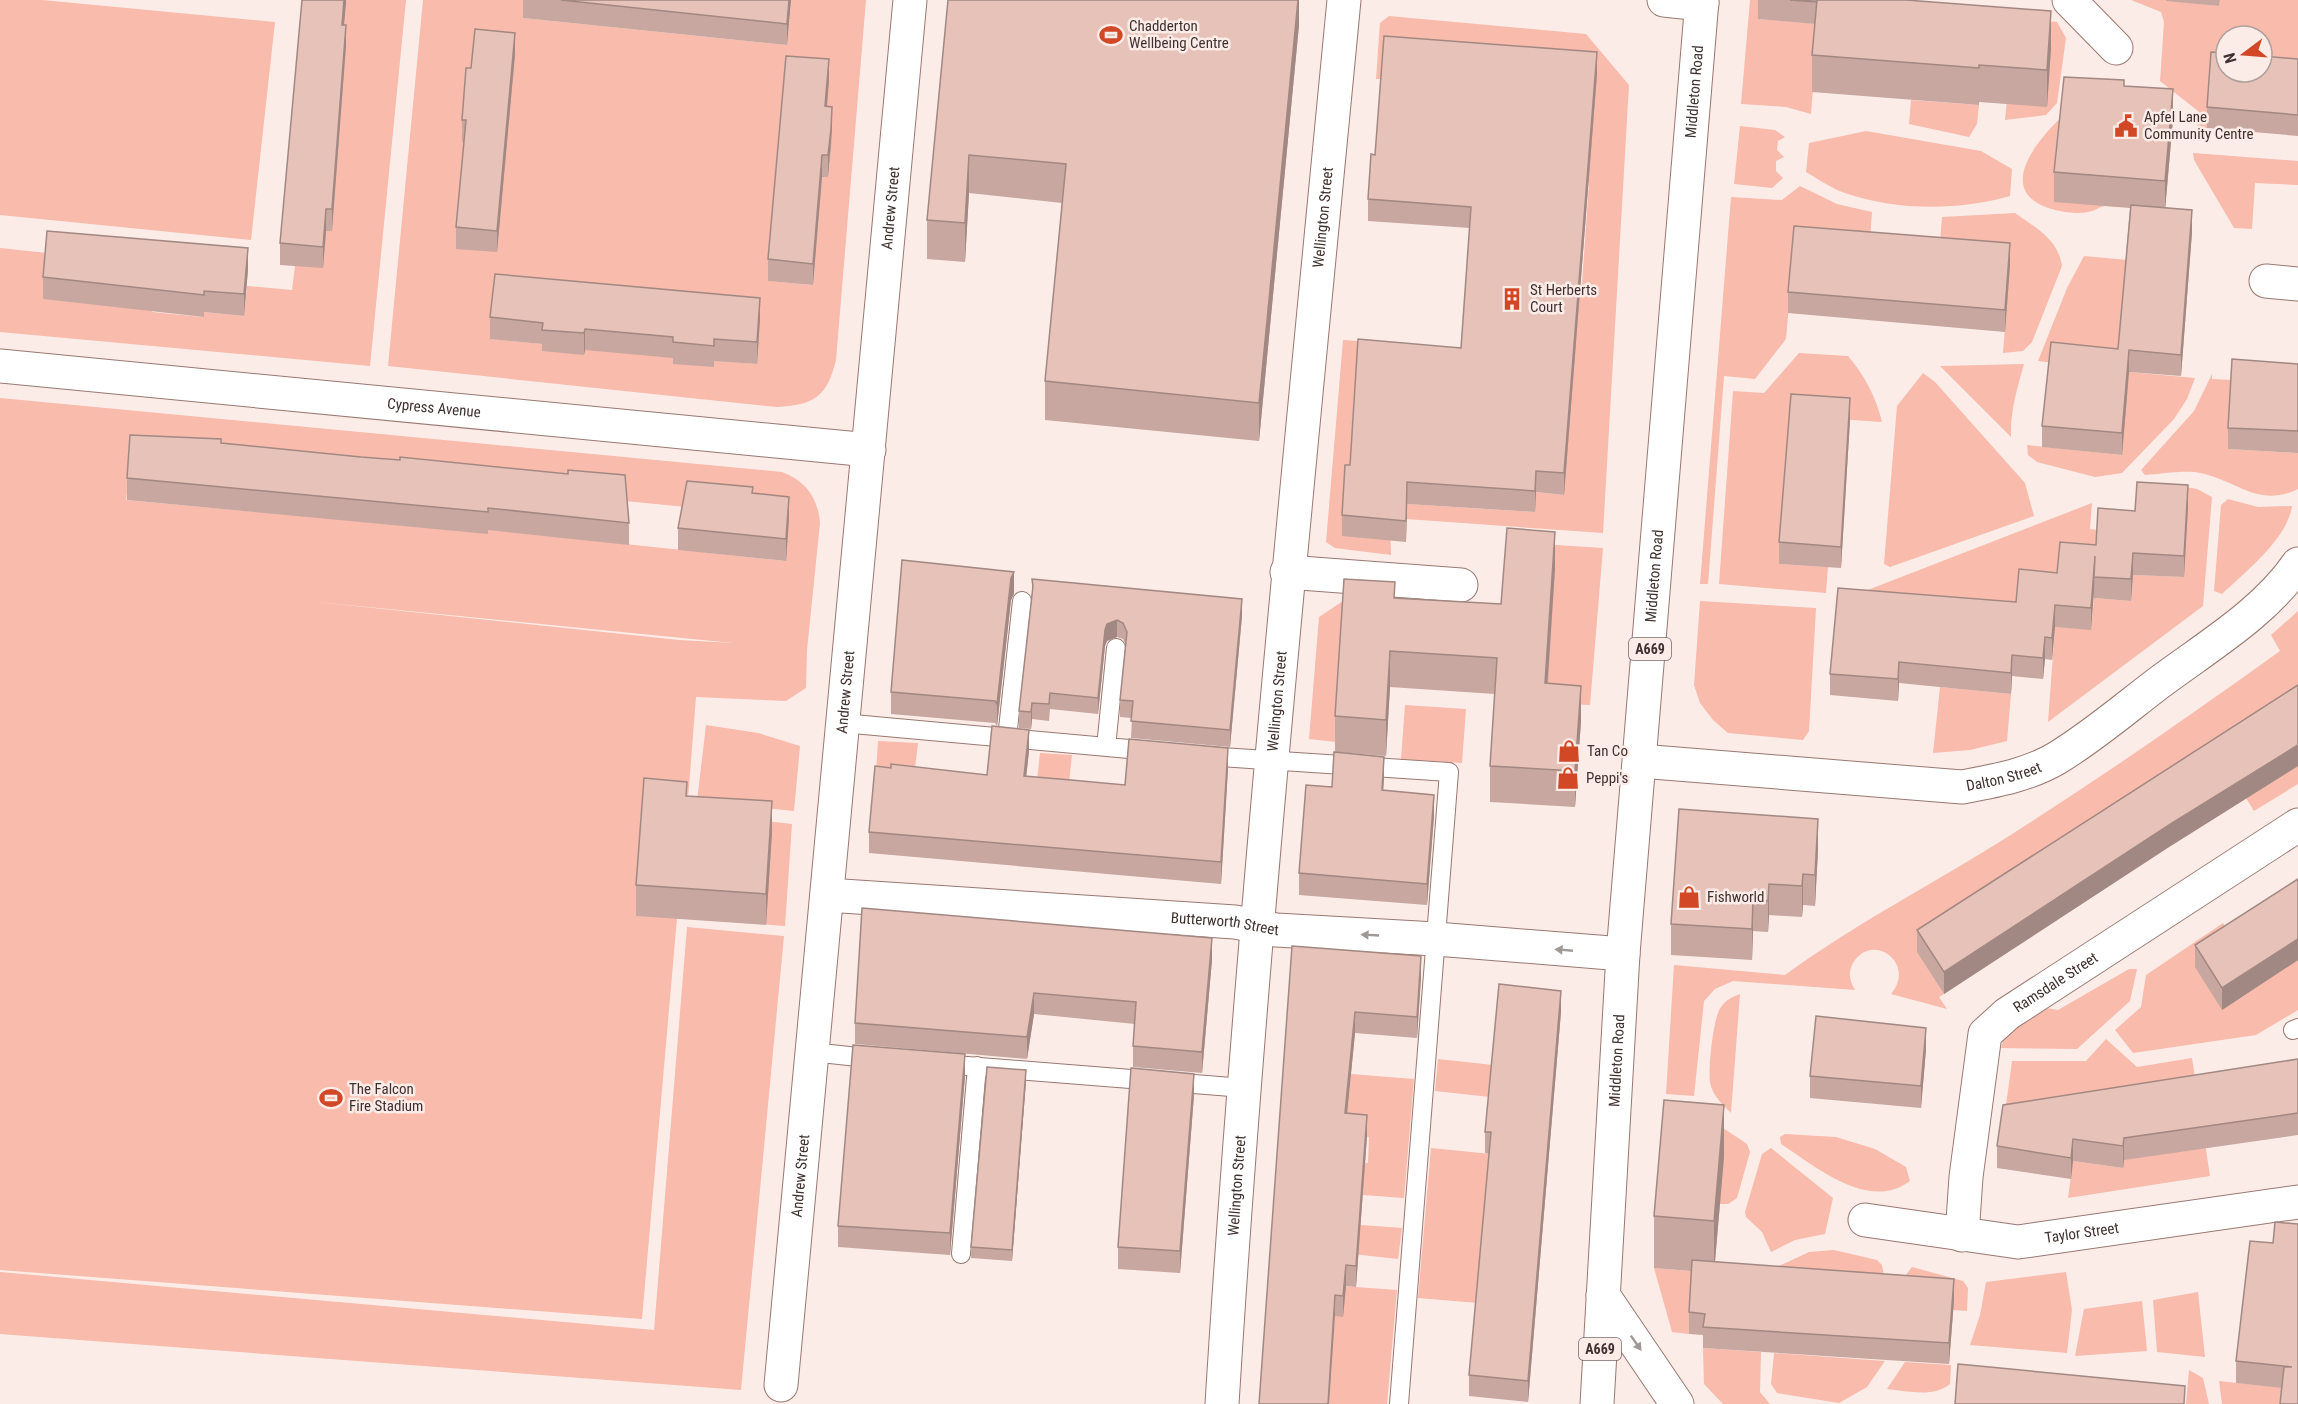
<svg xmlns="http://www.w3.org/2000/svg" width="2298" height="1404" font-family="'Roboto Condensed',sans-serif">
<style>
.green{fill:#f8bbac;fill-rule:evenodd}
.lines{fill:none;stroke-linecap:round;stroke-linejoin:round}
.service-casing{stroke:#997870;stroke-width:20}
.minor-casing{stroke:#997870;stroke-width:35}
.primary-casing{stroke:#997870;stroke-width:35}
.service{stroke:#fff;stroke-width:18}
.minor{stroke:#fff;stroke-width:33}
.primary{stroke:#fff;stroke-width:33}
.wall{fill:#c7a79f}
.shaded-wall{fill:#a28882}
.building{fill:#e7c2b9;stroke:#a28882;stroke-width:1.5}
.oneway{fill:#9f9896}
.labels{text-anchor:middle;stroke-width:5;stroke-linejoin:round;paint-order:stroke}
.shield{fill:#fbece8;stroke:#776966;stroke-width:1.5}
.shield-label{font-size:14px;font-weight:bold;fill:#3f312e}
.poi-label{font-size:15px;fill:#3f312e;stroke:#fbece8;text-anchor:start}
.street-label{font-size:15px;fill:#3f312e;stroke:#fbece8}
</style>
<rect width="100%" height="100%" fill="#fbece8"/>
<!-- green -->
<path class="green" d="M0,0H42L275,22L251,240L0,215Z
M321,0H406L370,366L0,332V248L47,253L152,309V312L203,317L204,312L244,316L247,286L292,290L295,266L326,231H332L346,47L342,46L346,5Z
M423,0H525L523,18L787,45L791,3L764,0H866L836,360C827,397 814,405 777,407L388,366ZM831,150L828,177H822L813,285L769,281ZM759,320L756,364L585,349L584,355L543,344L491,339Z
M1750,0H1760L1759,19L1818,24L1811,114L1786,107L1741,104Z
M2131,0H2166L2219,6L2220,0H2298V80L2211,74L2207,128L2197,127L2198,111L2160,81L2164,22L2161,12ZM2226,36H2262V72H2226Z
M1389,16L1586,34L1629,85L1603,533L1406,519L1407,504L1534,512L1536,492L1564,495L1560,283L1582,284L1589,183L1572,182L1382,79H1376L1380,23Z
M2015,18L2057,22L2066,38L2057,103L2046,115L2005,120Z
M1911,100L1979,105L1977,124L1969,137L1909,124Z
M2065,114L2106,171L2165,212C2145,210 2124,206 2105,206C2100,206 2097,210 2092,211C2084,214 2068,213 2060,211C1991,197 2033,143 2065,114Z
M1740,126L1775,130L1785,137L1778,141L1777,150L1784,157L1776,161V171L1783,178L1772,188L1734,184Z
M1866,131L1981,151L2012,169L2010,196C1957,211 1895,211 1842,192C1829,187 1817,178 1806,172L1809,143Z
M2193,153L2298,161V185L2255,183L2252,229L2234,228L2194,160Z
M1800,186L1837,204L1872,212L1869,254L1794,248L1786,339L1755,379L1724,376L1708,584H1700L1731,197L1782,200Z
M2015,213C2036,228 2058,239 2062,266L2032,342L2023,351L2003,353L2010,265L1939,259L1942,217Z
M2084,256L2128,260L2118,370L2038,361L2067,288Z
M1343,340L1385,343L1391,555L1335,548L1326,542Z
M1799,353L1848,356C1865,376 1876,397 1882,422L1791,416L1779,564L1828,567L1826,593L1719,584L1733,391L1764,393Z
M2024,364C2017,389 2010,412 2011,437L1940,366Z
M2129,372L2195,378L2187,399L2174,419L2122,473L2095,477L2037,462L2028,455L2027,445L2121,455Z
M1923,373L1935,382L2025,483L2034,516L1890,567L1884,564L1897,406Z
M2212,374V379L2232,380L2228,449L2298,453V489C2260,507 2241,484 2205,474C2188,469 2163,474 2145,475L2141,470L2194,411Z
M0,398L782,472C806,481 818,498 820,523L807,650L806,688L786,701L696,697L687,812L792,824L785,926L677,918L642,1319L0,1270ZM128,485L257,512L126,500ZM625,501L686,507L786,561L522,533ZM316,602H317L733,643L679,640Z
M2169,484L2197,489L2212,497L2203,606L2048,722L2055,627L2091,629L2094,598L2131,601L2133,575L2184,577L2137,486Z
M2228,499L2258,507L2292,506C2288,538 2244,573 2222,594L2214,591L2221,505Z
M2092,503L2090,529L2098,530L2096,566L2016,624L1860,593Z
M1509,542L1603,548L1590,705L1546,703Z
M1343,601L1336,742L1309,739L1319,617Z
M1700,601L1816,608L1809,731L1803,740L1728,733L1713,720L1700,703L1694,685Z
M2298,611V784L2254,811L2246,798L1917,951L1944,994L1939,997L1947,1009L1891,994C1917,963 1872,931 1853,963C1848,972 1849,980 1855,990L1733,981L1715,989L1704,1001L1694,1096L1666,1094L1674,965L1785,975C1856,923 1935,883 2009,836C2102,777 2191,715 2280,651L2271,635Z
M1940,687L2011,694L2007,741L1970,750L1933,753Z
M1405,705L1466,709L1462,763L1401,759Z
M706,725L758,733L800,746L794,811L697,801Z
M878,741L918,743L915,768L875,787Z
M1040,753L1072,755L1067,802L1035,799Z
M2223,923L2235,941L2298,960V1010L2256,1035L2133,1053L2115,1030L2141,1007L2146,975Z
M687,927L784,936L741,1390L0,1334V1272L654,1330Z
M2129,969H2137L2130,1001L2077,1049L2001,1048L2005,1034L2041,1007L2058,1010Z
M1740,994L1731,1113C1722,1104 1712,1095 1710,1082C1708,1069 1713,1017 1721,1007C1726,1000 1732,997 1740,994Z
M2106,1039L2137,1067L2192,1058L2210,1176L2068,1198L2073,1161L2123,1168L2006,1105L2012,1061H2086Z
M1438,1059L1493,1065L1490,1097L1435,1091Z
M1351,1074L1414,1079L1404,1198L1363,1195L1343,1161L1368,1163L1369,1137L1345,1135Z
M1708,1118L1747,1144L1750,1152L1737,1198L1728,1204H1720Z
M1785,1134L1836,1137L1875,1149L1906,1167L1910,1181C1869,1212 1816,1167 1781,1144L1780,1137Z
M1431,1148L1491,1154L1478,1303L1418,1298Z
M1771,1148L1833,1198L1825,1234L1795,1240L1771,1252L1762,1232L1746,1217L1745,1212L1762,1154Z
M1361,1225L1402,1228L1398,1259L1334,1252Z
M1834,1250L1877,1260L1882,1265L1884,1275L1775,1268L1809,1252Z
M1912,1267L1963,1281L1968,1288L1967,1311L1953,1310L1905,1276Z
M1654,1268L1714,1273L1691,1296L1689,1334L1672,1332Z
M2066,1272L2072,1310L2067,1353L1970,1345L1980,1315L1986,1282Z
M1329,1285L1397,1290L1387,1404H1329Z
M2198,1292L2205,1357L2157,1352L2153,1300Z
M2142,1301L2147,1351L2075,1356L2084,1309Z
M1703,1348L1761,1352L1760,1392L1770,1404H1723L1704,1384Z
M1774,1353L1885,1361L1867,1387L1839,1403L1777,1393L1771,1384Z
M1905,1362L1951,1365L1950,1384C1933,1398 1908,1391 1887,1389Z
M2189,1370L2203,1378L2209,1404H2186Z
M2219,1381L2284,1388L2282,1404H2222Z"/>
<g class="lines">
<!-- service casing -->
<g class="service-casing">
<path id="service" d="M842,723L1151,751
M1007,738L1022,601
M1106,747L1116,648
M1205,756L1449,772L1399,1404
M2293,1030L2298,1028
M812,1052L876,1059
M942,1064L1244,1088
M961,1254L977,1066"/>
</g>
<!-- minor casing -->
<g class="minor-casing">
<g id="minor">
<path d="M1664,0L1702,4"/>
<path d="M2069,0L2116,48"/>
<path d="M2266,281L2298,284"/>
<path id="s1" d="M0,366L869,450"/>
<path d="M1287,572L1461,585"/>
<path id="s2" d="M1640,761L1962,787C1994,781 2029,775 2057,758C2095,735 2129,705 2164,679C2210,645 2265,612 2298,564"/>
<path id="s3" d="M827,895L1235,922L1276,930L1436,939L1623,954"/>
<path id="s4" d="M1865,1220L2018,1242L2298,1202"/>
<path id="s5" d="M1962,1235L1966,1177L1985,1034L2007,1014L2298,825"/>
<path id="s6" d="M781,1385L910,0"/>
<path id="s7" d="M1222,1404C1251,935 1299,468 1344,0"/>
</g>
</g>
<!-- primary casing -->
<g class="primary-casing">
<g id="primary">
<path d="M1603,1295L1677,1404"/>
<path id="s8" d="M1597,1404L1623,954L1702,0"/>
</g>
</g>
<!-- service -->
<use href="#service" class="service"/>
<!-- minor -->
<use href="#minor" class="minor"/>
<!-- primary -->
<use href="#primary" class="primary"/>
</g>
<!-- wall -->
<path class="wall" d="M346,0L344,25L346,46L332,231H326L323,268L280,265V243Z
M523,0H791L787,45L523,18Z
M948,0H1299V25L1259,441L1045,420V381L1062,203L969,193L965,262L927,259V220Z
M1758,0H1906L2051,48L2047,107L1979,102V105L1812,92V55L1815,24L1758,19Z
M2166,0H2220L2219,6L2166,1Z
M515,54L497,252L456,249V227L464,142H462V120L471,68Z
M2298,59V136L2207,128V107Z
M1597,74L1564,495L1536,492L1535,512L1407,504L1406,542L1342,536V515L1350,465L1461,348L1470,228L1368,221V199L1375,155Z
M829,80L827,106L832,128L831,150L828,177H822L813,285L768,281V259Z
M2124,86L2173,119L2165,208L2192,232L2181,376L2129,372L2122,455L2042,447V426L2118,349L2130,208L2054,202V172Z
M2010,265L2005,332L1788,313V292Z
M248,269L244,316L204,312V317L43,299V277Z
M490,317L760,319L757,364L714,361V367L673,364V358L585,350L584,355L542,351V344L490,339Z
M2298,364V453L2228,449V428Z
M1850,420L1841,568L1779,564V542Z
M221,443L629,523V545L488,530V534L127,500V478Z
M753,493L789,518L786,561L678,550V528Z
M2188,507L2184,577L2133,575L2131,601L2094,598V591L2091,630L2055,627L2052,660L2045,659L2043,679L2012,676L2011,694L1899,683L1898,701L1830,695V674L2016,602L2096,545L2135,511Z
M1555,568L1548,683L1581,721L1575,807L1490,802V766L1495,694L1390,687L1386,756L1335,752V716L1395,598L1501,604Z
M1032,579L1242,616L1230,747L1131,738L1132,718L1120,717V700L1126,646L1123,639L1117,637L1107,641L1105,646L1098,714L1050,709L1049,721L1032,719L1031,729L1019,728V711L1032,597Z
M1014,594L1011,600L997,726L995,723L891,714V692Z
M2298,685V766L2169,847L1944,994L1917,952V930Z
M1029,751L1026,776L1125,785L1228,769L1221,884L869,853V832L987,775Z
M1384,778L1383,790L1434,816L1427,905L1299,895V873L1332,787Z
M687,796L772,832L766,925L636,916V885Z
M1818,850L1815,906L1803,905L1802,917L1769,915L1768,932L1753,931L1752,960L1671,955V924Z
M2298,879V960L2222,1010L2195,967V945Z
M1292,946L1421,977L1417,1038L1355,1033L1347,1113L1367,1136L1356,1287L1346,1286L1343,1317L1335,1316Z
M1212,960L1202,1073L1133,1067V1046L1135,1024L1034,1014L1027,1059L855,1044V1023Z
M1561,1012L1528,1402L1469,1396V1375L1489,1154L1485,1153V1132Z
M1926,1049L1921,1108L1810,1098V1076Z
M2298,1059V1135L2124,1160L2123,1168L2073,1161L2071,1179L1997,1168V1146Z
M965,1076L950,1255L838,1247V1226Z
M1026,1081L1012,1261L971,1258V1247Z
M1194,1095L1180,1273L1118,1269V1247Z
M1724,1157L1715,1261L1954,1300L1949,1364L1703,1348V1335L1689,1334V1312L1691,1271L1654,1268V1216Z
M2298,1224L2282,1388L2236,1383V1361L2273,1243Z"/>
<!-- shaded-wall -->
<path class="shaded-wall" d="M344,0H346V4L342,46V25Z
M789,0H791L787,45V24Z
M1298,0H1299V25L1259,441V403Z
M2051,11V48L2047,107V70Z
M346,25V46L332,231V209Z
M515,33V54L497,252V231Z
M1597,52V74L1564,495V473Z
M829,59V80L825,128V106Z
M2173,89V119L2165,211V181Z
M832,107V128L828,177V155Z
M822,155V177L813,285V264Z
M969,155V193L965,262V223Z
M326,209V231L323,268V247Z
M2192,210V232L2181,376V355Z
M2010,243V265L2005,332V310Z
M248,248V269L244,316V294Z
M760,298V319L757,364V342Z
M585,329V350L584,355V333Z
M2129,350V372L2122,455V433Z
M1850,398V420L1841,568V547Z
M1536,471V492L1535,512V491Z
M1407,482V504L1406,542V521Z
M2188,485V507L2184,577V556Z
M789,497V518L786,561V539Z
M1555,532V568L1545,719V683Z
M2133,553V575L2131,601V579Z
M2095,556L2094,591L2091,630V608Z
M1014,572V594L1011,600L997,726V704L1011,578Z
M1242,599V616L1230,747V730Z
M2055,605V627L2052,660V638Z
M1117,620V637L1107,641L1105,646L1098,714V698L1105,630L1107,624Z
M2045,637V659L2043,679V658Z
M1390,651V687L1386,756V720Z
M2012,655V676L2011,694V673Z
M1899,662V683L1898,701V679Z
M1581,686V721L1575,807V771Z
M1032,703V719L1031,729V712Z
M1029,730V751L1024,797V776Z
M2298,745V766L2169,847L1944,994V972L2169,825Z
M1228,748V769L1221,884V862Z
M1384,757V778L1382,811V790Z
M1434,795V816L1427,905V884Z
M772,801V832L766,925V894Z
M1818,819V850L1815,906V875Z
M1803,874V905L1802,917V886Z
M1769,884V915L1768,932V901Z
M1753,900V931L1752,960V929Z
M1212,938V960L1202,1073V1052Z
M2298,939V960L2222,1010V988Z
M1421,956V977L1417,1038V1017Z
M1561,991V1012L1528,1402V1381Z
M1034,993V1014L1027,1059V1037Z
M1355,1012V1033L1345,1135V1113Z
M1926,1028V1049L1921,1108V1086Z
M965,1054V1076L950,1255V1233Z
M1026,1070V1081L1012,1261V1250Z
M1194,1074V1095L1180,1273V1251Z
M1724,1105V1157L1714,1273V1221Z
M1367,1115V1136L1356,1287V1266Z
M2124,1138V1160L2123,1168V1146Z
M2073,1139V1161L2071,1179V1158Z
M1346,1265V1286L1343,1317V1296Z
M1954,1279V1300L1949,1364V1343Z
M1335,1295V1316L1329,1404H1328Z"/>
<!-- building -->
<path class="building" d="M302,0H344L342,25H346L332,209H326L323,247L280,243Z
M561,0H789L787,24Z
M948,0H1298L1259,403L1045,381L1066,164L969,155L965,223L927,220Z
M1790,0H1817L1816,2Z
M1817,0H1906L2051,11L2047,70L1979,65V68L1812,55Z
M475,29L515,33L497,231L456,227L466,120H462L466,68H471Z
M1384,36L1597,52L1564,473L1536,471L1535,491L1407,482L1406,521L1342,515L1345,465H1350L1358,339L1461,348L1471,207L1368,199L1371,154L1375,155Z
M2211,52L2226,53V72H2262V56L2298,59V115L2207,107Z
M786,56L829,59L825,106L832,107L831,129L828,155H822L813,264L768,259Z
M2064,77L2124,80V86L2173,89L2165,181L2054,172Z
M2131,205L2192,210L2181,355L2129,350L2122,433L2042,426L2051,342L2118,349Z
M1794,226L2010,243L2005,310L1788,292Z
M47,231L248,248L244,294L204,291V295L43,277Z
M495,274L760,298L757,342L714,339V346L673,342V337L585,329L584,333L542,330L543,323L490,317Z
M2232,359L2298,364V431L2228,428Z
M1791,394L1850,398L1841,547L1779,542Z
M130,435L221,439V443L361,457L400,460V457L568,474V470L625,475L629,523L488,508V512L127,478Z
M687,481L753,487L752,493L789,497L786,539L678,528Z
M2137,482L2188,485L2184,556L2133,553L2131,579L2094,577L2095,556L2091,608L2055,605L2052,638L2045,637L2043,658L2012,655L2011,673L1899,662L1898,679L1830,674L1838,588L2016,602L2019,569L2057,573L2060,542L2096,545L2098,508L2135,511Z
M1507,528L1555,532L1545,683L1581,686L1575,771L1490,766L1497,658L1390,651L1386,720L1335,716L1344,579L1395,582L1394,598L1501,604Z
M902,560L1014,572L1011,578L997,704L995,701L891,692Z
M1032,579L1242,599L1230,730L1131,721L1133,701L1120,700L1127,632L1123,623L1117,620L1107,624L1105,630L1098,698L1050,693L1049,704L1032,703L1031,712L1019,711L1033,586Z
M2298,685V745L2169,825L1944,972L1917,930Z
M992,726L1029,730L1024,776L1071,780L1125,785L1129,739L1228,748L1221,862L869,832L875,766L891,768V764L987,775Z
M1334,752L1384,757L1382,790L1434,795L1427,884L1299,873L1306,785L1332,787Z
M644,778L687,782L686,796L772,801L766,894L636,885Z
M1679,809L1818,819L1815,875L1803,874L1802,886L1769,884L1768,901L1753,900L1752,929L1671,924Z
M2298,879V939L2222,988L2195,945Z
M862,908L1212,938L1202,1052L1133,1046L1136,1002L1034,993L1027,1037L855,1023Z
M1292,946L1421,956L1417,1017L1355,1012L1345,1113L1367,1115L1356,1266L1346,1265L1343,1296L1335,1295L1328,1404H1259Z
M1499,984L1561,991L1528,1381L1469,1375L1491,1132H1485Z
M1816,1016L1926,1028L1921,1086L1810,1076Z
M853,1045L965,1054L950,1233L838,1226Z
M2298,1059V1113L2124,1138L2123,1146L2073,1139L2071,1158L1997,1146L2003,1105Z
M987,1067L1026,1070L1012,1250L971,1247Z
M1131,1068L1194,1074L1180,1251L1118,1247Z
M1664,1100L1724,1105L1714,1221L1654,1216Z
M2275,1222L2298,1224V1404H2280L2284,1367H2292L2236,1361L2250,1241L2273,1243Z
M1692,1260L1954,1279L1949,1343L1703,1327L1705,1314L1689,1312Z
M1958,1364L2185,1386L2184,1404H1955Z"/>
<!-- one-way arrows -->
<defs><path id="oneway-solid" d="M-6-.8H1V-3.2L6.5 0L1 3.2V.8H-6Z" transform="scale(1.5)"/></defs>
<g class="oneway">
<use href="#oneway-solid" transform="translate(1370 935) rotate(-177)"/>
<use href="#oneway-solid" transform="translate(1564 950) rotate(-175)"/>
<use href="#oneway-solid" transform="translate(1636 1343) rotate(55)"/>
</g>
<!-- icons -->
<defs>
<g id="stadium-bare" transform="scale(1.8)"><path d="M0-5a6.5 5 0 1 0 0 10a6.5 5 0 1 0 0-10ZM-3.5-1.8h7v3.6h-7Z" fill="#d24827" stroke="#fbece8" stroke-width="2.5" paint-order="stroke"/></g>
<g id="civic-bare" transform="scale(1.8)"><path d="M-.6-6.5H3V-4.5H.6V-3L4-1V1h2V6H-6V1h2V-1L-.6-3ZM-1.2 2.5V6h2.4V2.5Z" fill="#d24827" stroke="#fbece8" stroke-width="2.5" paint-order="stroke"/></g>
<g id="building-bare" transform="scale(1.8)"><path d="M-4-6H4V6H1V3H-1V6H-4ZM-2.5-4.3h1.7v1.8h-1.7ZM.8-4.3h1.7v1.8H.8ZM-2.5-1h1.7V.8h-1.7ZM.8-1h1.7V.8H.8Z" fill="#d24827" stroke="#fbece8" stroke-width="2.5" paint-order="stroke"/></g>
<g id="shop-bare" transform="scale(1.8)"><path d="M-5-2.5h2.3a2.7 3.5 0 0 1 5.4 0H5L5.5 6h-11ZM-1.5-2.5h3a1.5 2.3 0 0 0-3 0Z" fill="#d24827" stroke="#fbece8" stroke-width="2.5" paint-order="stroke"/></g>
</defs>
<g fill-rule="evenodd">
<use href="#stadium-bare" x="1111" y="35"/>
<use href="#civic-bare" x="2126" y="126"/>
<use href="#building-bare" x="1512" y="299"/>
<use href="#shop-bare" x="1569" y="751"/>
<use href="#shop-bare" x="1568" y="778"/>
<use href="#shop-bare" x="1689" y="897"/>
<use href="#stadium-bare" x="331" y="1098"/>
</g>
<g class="labels">
<!-- shield labels -->
<g class="shield">
<rect x="1629" y="638" width="42" height="22" rx="4.5"/>
<rect x="1579" y="1338" width="42" height="22" rx="4.5"/>
</g>
<g class="shield-label">
<text x="1650" y="654">A669</text>
<text x="1600" y="1354">A669</text>
</g>
<!-- poi labels -->
<g class="poi-label">
<text x="1129" y="31">Chadderton<tspan x="1129" dy="17">Wellbeing Centre</tspan></text>
<text x="2144" y="122">Apfel Lane<tspan x="2144" dy="17">Community Centre</tspan></text>
<text x="1530" y="295">St Herberts<tspan x="1530" dy="17">Court</tspan></text>
<text x="1587" y="756">Tan Co</text>
<text x="1586" y="783">Peppi's</text>
<text x="1707" y="902">Fishworld</text>
<text x="349" y="1094">The Falcon<tspan x="349" dy="17">Fire Stadium</tspan></text>
</g>
<!-- street labels -->
<g class="street-label">
<text dy="5" stroke="none"><textPath href="#s8" startOffset="1316">Middleton Road</textPath></text>
<text dy="5" stroke="none"><textPath href="#s6" startOffset="1182">Andrew Street</textPath></text>
<text dy="5" stroke="none"><textPath href="#s7" startOffset="1191">Wellington Street</textPath></text>
<text dy="5" stroke="none"><textPath href="#s1" startOffset="436">Cypress Avenue</textPath></text>
<text dy="5" stroke="none"><textPath href="#s8" startOffset="830">Middleton Road</textPath></text>
<text dy="5" stroke="none"><textPath href="#s6" startOffset="696">Andrew Street</textPath></text>
<text dy="5" stroke="none"><textPath href="#s7" startOffset="705">Wellington Street</textPath></text>
<text dy="5" stroke="none"><textPath href="#s2" startOffset="366">Dalton Street</textPath></text>
<text dy="5" stroke="none"><textPath href="#s3" startOffset="399">Butterworth Street</textPath></text>
<text dy="5" stroke="none"><textPath href="#s5" startOffset="290">Ramsdale Street</textPath></text>
<text dy="5" stroke="none"><textPath href="#s8" startOffset="344">Middleton Road</textPath></text>
<text dy="5" stroke="none"><textPath href="#s6" startOffset="210">Andrew Street</textPath></text>
<text dy="5" stroke="none"><textPath href="#s7" startOffset="219">Wellington Street</textPath></text>
<text dy="5" stroke="none"><textPath href="#s4" startOffset="219">Taylor Street</textPath></text>
</g>
</g>
<!-- north arrow -->
<g transform="translate(2244 54) rotate(254)"><circle r="28" fill="#fbece8" stroke="#b0a19e" stroke-width="1.5"/>
<path d="M0-4.5L10 22L0 15L-10 22Z" fill="#d24827"/>
<text y="-9" font-size="16" font-weight="bold" text-anchor="middle" fill="#3f312e">N</text>
</g>
</svg>
